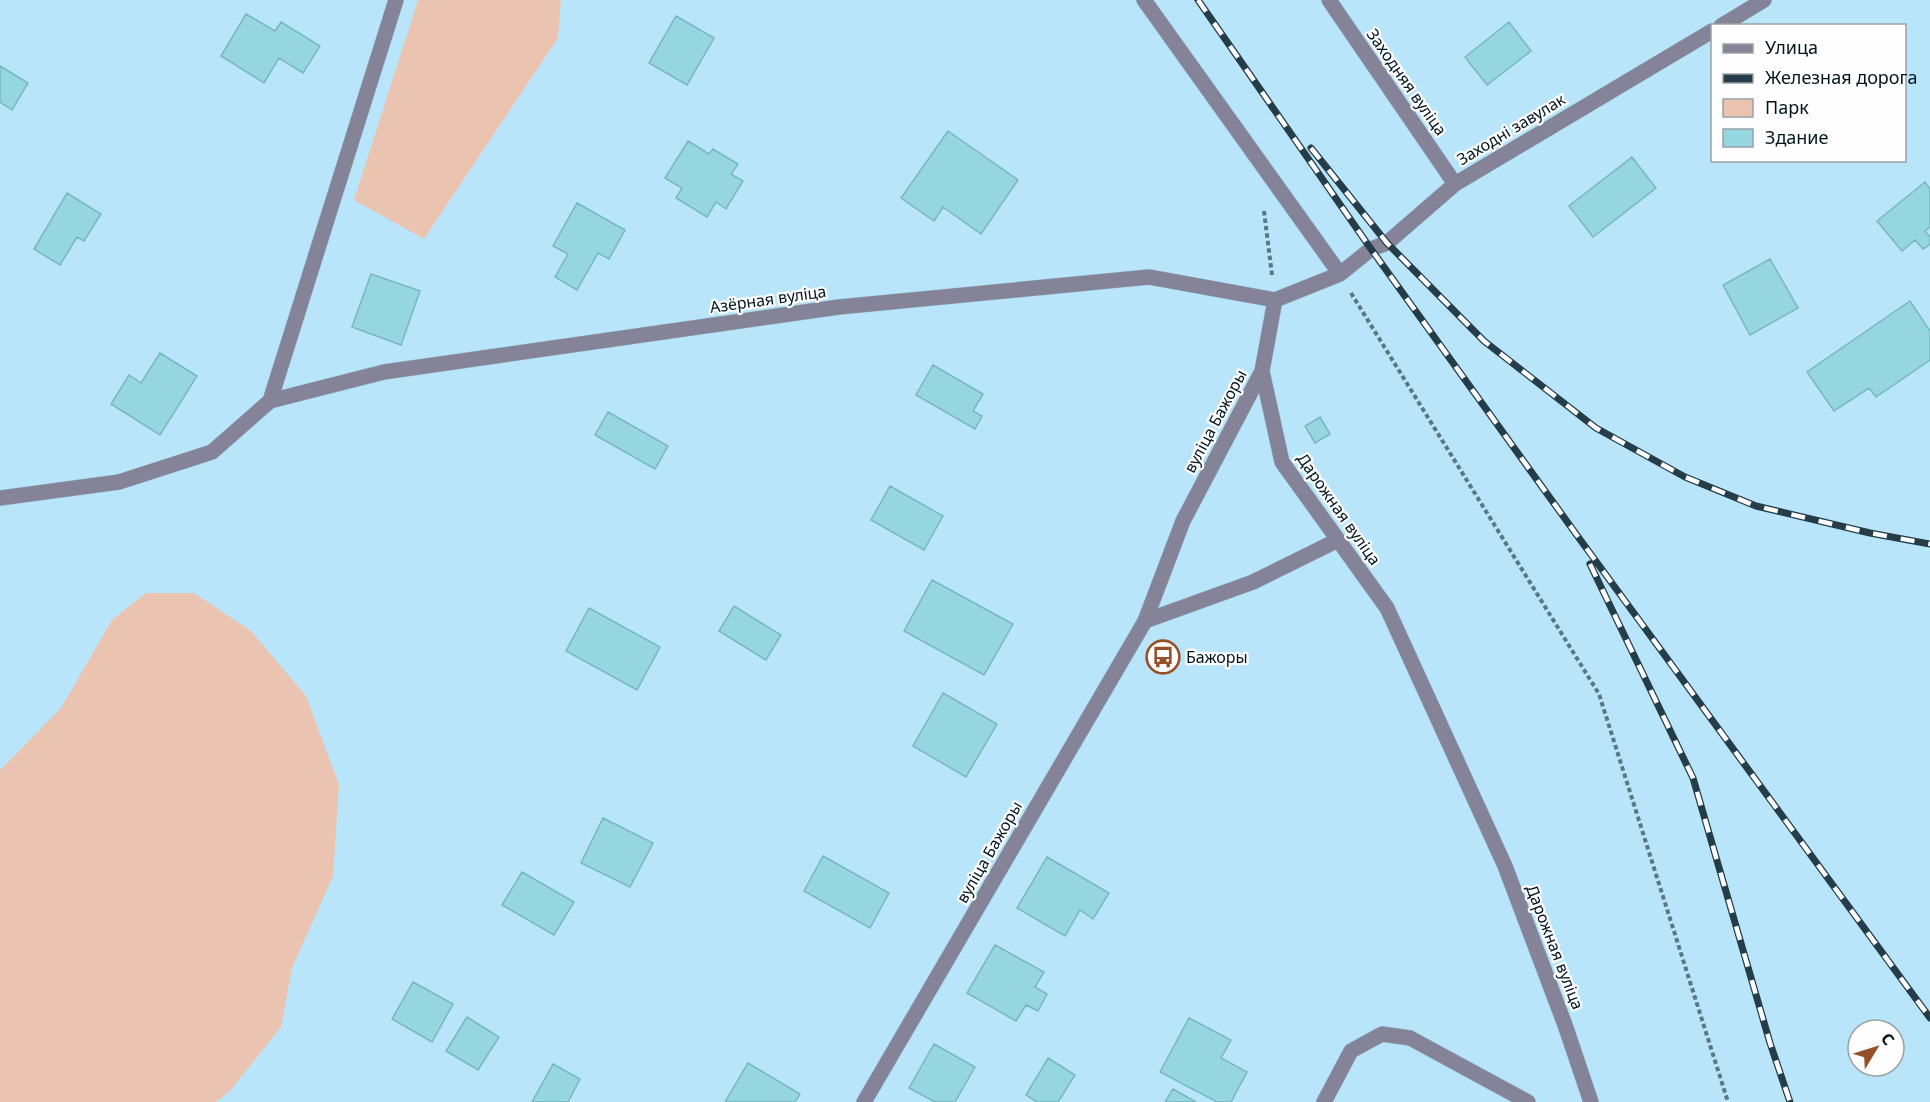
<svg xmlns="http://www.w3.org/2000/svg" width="1930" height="1102" font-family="'Noto Sans',sans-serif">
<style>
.green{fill:#eac4b1}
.building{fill:#95d6e1;stroke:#77b7c1;stroke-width:1.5}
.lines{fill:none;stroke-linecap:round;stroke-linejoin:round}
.minor-casing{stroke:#98c0d2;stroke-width:16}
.path{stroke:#587886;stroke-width:4;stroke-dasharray:4.5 3;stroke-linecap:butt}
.minor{stroke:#848397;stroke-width:15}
.rail-casing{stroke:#243d48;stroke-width:7}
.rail{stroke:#fefefe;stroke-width:4.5;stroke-dasharray:14;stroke-linecap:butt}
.labels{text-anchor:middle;stroke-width:4.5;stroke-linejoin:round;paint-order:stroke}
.street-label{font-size:16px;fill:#01151e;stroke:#fefefe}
.poi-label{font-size:16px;fill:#01151e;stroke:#fefefe;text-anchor:start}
</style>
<rect width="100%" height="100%" fill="#b9e5fa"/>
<!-- green -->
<path class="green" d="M418,0H561L558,38L424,239L354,200Z
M146,593H194L251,631L306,696L339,785L333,876L292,968L281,1027L230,1091L216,1102H0V770L61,708L112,620Z"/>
<!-- building -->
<path class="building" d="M246,14L275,31L281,22L320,46L303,73L279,58L264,83L221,56Z
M676,16L714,38L687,85L649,63Z
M1509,22L1531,51L1487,85L1465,57Z
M0,66L28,83L12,110L0,102Z
M948,131L1018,180L981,234L943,207L934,221L901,198Z
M688,141L709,154L713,149L738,164L731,174L743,181L726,209L716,202L707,217L676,198L682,188L665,178Z
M1632,157L1656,188L1593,237L1569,206Z
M1925,182L1930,189V227L1925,231L1930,237V244L1923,249L1915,240L1902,251L1877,221Z
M67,193L101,214L84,241L77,237L60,265L34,249Z
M577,203L625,230L609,259L598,253L577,290L555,277L568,254L553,246Z
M1770,259L1798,308L1750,335L1723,285Z
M371,274L420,291L401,345L352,327Z
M1910,301L1930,331V360L1876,397L1869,388L1834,411L1807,372Z
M160,353L197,376L160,435L111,404L129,375L141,383Z
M933,365L983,394L973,411L982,416L975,429L916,395Z
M608,412L668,446L655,469L595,435Z
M1320,417L1330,434L1315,443L1305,426Z
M890,486L943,516L924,550L871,520Z
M932,580L1013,624L984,675L904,631Z
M734,606L781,635L766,660L719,631Z
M589,608L660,647L637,690L566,651Z
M943,693L997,724L966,777L913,746Z
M603,818L653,843L630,887L581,863Z
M823,856L889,893L870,928L804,891Z
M1047,857L1109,893L1093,919L1080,910L1065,936L1017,908Z
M522,872L574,902L554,935L502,905Z
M995,945L1044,972L1035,987L1047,994L1038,1011L1026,1005L1016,1021L967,993Z
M413,982L453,1004L432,1042L392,1019Z
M467,1017L499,1037L478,1070L446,1051Z
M1189,1018L1231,1040L1221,1058L1247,1072L1231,1102H1217L1160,1072Z
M934,1044L975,1067L955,1102H935L909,1088Z
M1048,1058L1075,1075L1058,1102H1037L1026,1095Z
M748,1063L800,1094L795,1102H725Z
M553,1064L580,1079L568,1102H532Z
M1173,1089L1196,1102H1165Z"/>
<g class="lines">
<!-- minor casing -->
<g class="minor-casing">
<path id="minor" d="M1144,0L1340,274L1275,300L1262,371L1282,462L1387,608L1505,866L1565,1025L1591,1102
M1329,0L1455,184
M1721,26L1764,0
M1340,274L1371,249L1387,243L1455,184L1712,31
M270,401L396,0
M0,498L119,482L212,452L270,401L384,372L839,307L1149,277L1275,300
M1145,621L1253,582L1338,540
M864,1102L1145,621L1183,521L1262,371
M1324,1102L1351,1051L1382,1034L1410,1038L1528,1102"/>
</g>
<!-- path -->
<path class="path" d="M1264,211L1272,275
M1351,293L1599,694L1728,1102"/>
<!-- minor -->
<use href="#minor" class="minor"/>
<!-- rail casing -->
<g class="rail-casing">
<path id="rail" d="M1198,0L1371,249L1576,534L1930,1018
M1311,148L1387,243L1484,341L1596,428L1685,477L1756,506L1870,533L1930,544
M1590,564L1693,778L1770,1043L1790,1102"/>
</g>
<!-- rail -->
<use href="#rail" class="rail"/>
</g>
<!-- icons -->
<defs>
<g id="bus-ring" transform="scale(1.725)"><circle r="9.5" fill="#fefefe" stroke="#965028" stroke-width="1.5"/><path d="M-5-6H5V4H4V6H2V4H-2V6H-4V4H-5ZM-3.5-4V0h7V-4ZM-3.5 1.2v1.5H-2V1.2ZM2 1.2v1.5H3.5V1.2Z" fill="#965028"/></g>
</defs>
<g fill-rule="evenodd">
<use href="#bus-ring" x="1163" y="657"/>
</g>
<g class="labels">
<!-- street labels -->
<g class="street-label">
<text transform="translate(1407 82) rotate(55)" y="6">Заходняя вуліца</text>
<text transform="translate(1511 129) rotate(-31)" y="6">Заходні завулак</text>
<text transform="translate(768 299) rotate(-8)" y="6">Азёрная вуліца</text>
<text transform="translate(1215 421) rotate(-62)" y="6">вуліца Бажоры</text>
<text transform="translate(1339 509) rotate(55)" y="6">Дарожная вуліца</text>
<text transform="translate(989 852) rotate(-60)" y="6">вуліца Бажоры</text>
<text transform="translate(1555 947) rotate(69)" y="6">Дарожная вуліца</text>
</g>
<!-- poi labels -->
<g class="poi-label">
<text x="1186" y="663">Бажоры</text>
</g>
</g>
<!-- legend -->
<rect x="1711" y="24" width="195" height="138" fill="#fefefe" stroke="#99a1a4" stroke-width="1.5"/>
<rect x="1723" y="44" width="30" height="9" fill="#848397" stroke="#99a1a4" stroke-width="1.5"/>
<text x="1765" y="54" font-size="18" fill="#01151e">Улица</text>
<rect x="1723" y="74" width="30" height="9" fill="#243d48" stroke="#99a1a4" stroke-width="1.5"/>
<text x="1765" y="84" font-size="18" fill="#01151e">Железная дорога</text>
<rect x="1723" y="99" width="30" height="18" fill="#eac4b1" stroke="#99a1a4" stroke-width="1.5"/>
<text x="1765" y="114" font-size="18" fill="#01151e">Парк</text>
<rect x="1723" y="129" width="30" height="18" fill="#95d6e1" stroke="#99a1a4" stroke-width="1.5"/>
<text x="1765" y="144" font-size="18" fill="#01151e">Здание</text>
<!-- north arrow -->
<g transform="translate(1876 1048) rotate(52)"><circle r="28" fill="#fefefe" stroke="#99a1a4" stroke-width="1.5"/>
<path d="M0-4.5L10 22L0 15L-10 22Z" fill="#965028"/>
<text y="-9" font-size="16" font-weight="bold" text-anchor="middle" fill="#01151e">С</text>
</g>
</svg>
